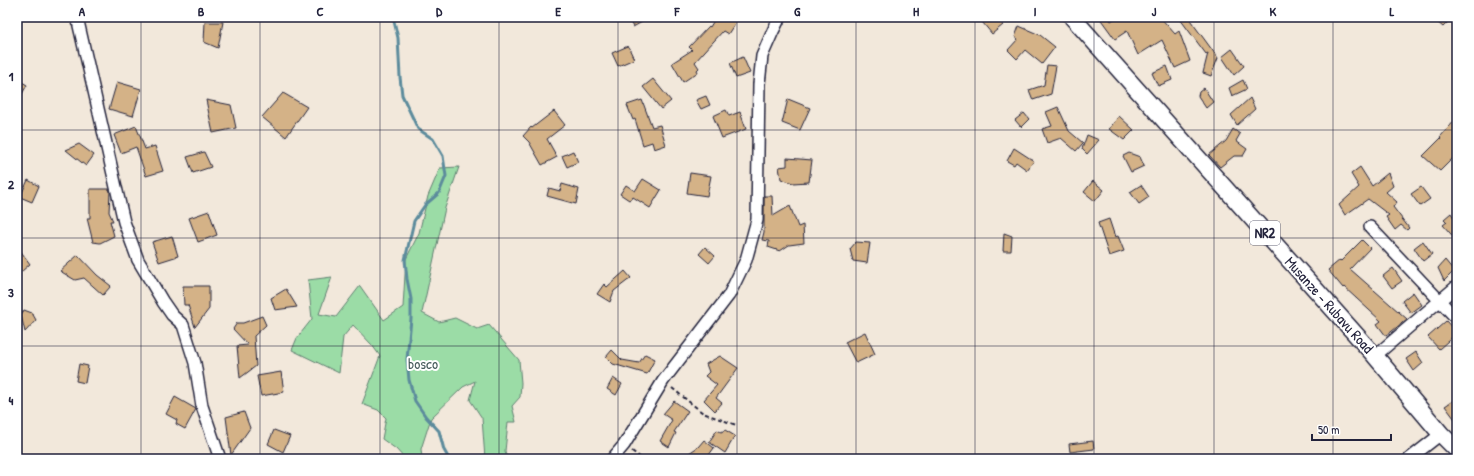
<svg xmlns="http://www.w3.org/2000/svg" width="1474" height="476" font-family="'Patrick Hand',sans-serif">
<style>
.green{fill:#9bdca6;stroke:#5e7f70}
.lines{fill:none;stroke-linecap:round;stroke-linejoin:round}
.stream{stroke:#5b8b9c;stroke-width:3}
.building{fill:#d4b287;stroke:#22223b}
.minor-casing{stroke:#22223b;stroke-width:14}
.highway-casing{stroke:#22223b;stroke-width:19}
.path{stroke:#22223b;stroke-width:2;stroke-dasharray:4 3;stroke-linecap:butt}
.minor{stroke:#fff;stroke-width:11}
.highway{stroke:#fff;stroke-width:16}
.grid{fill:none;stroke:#22223b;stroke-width:1;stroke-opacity:0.55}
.labels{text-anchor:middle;stroke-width:4;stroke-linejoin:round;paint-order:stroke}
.shield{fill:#fff;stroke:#646476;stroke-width:1}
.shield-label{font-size:14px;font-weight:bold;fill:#22223b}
.street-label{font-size:15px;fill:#22223b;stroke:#fff}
.park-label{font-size:15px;fill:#465a5b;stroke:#fff}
.neatline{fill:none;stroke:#22223b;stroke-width:1.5}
.grid-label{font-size:13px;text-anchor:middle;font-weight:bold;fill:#22223b}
</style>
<rect width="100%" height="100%" fill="#f2e8db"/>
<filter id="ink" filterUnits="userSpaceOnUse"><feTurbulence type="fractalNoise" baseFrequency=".025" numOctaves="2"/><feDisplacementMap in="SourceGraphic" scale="8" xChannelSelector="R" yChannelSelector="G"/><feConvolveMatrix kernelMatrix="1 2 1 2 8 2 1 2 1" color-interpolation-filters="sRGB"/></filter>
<g filter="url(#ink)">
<!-- green -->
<path class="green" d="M459,167L445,208L422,313L439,322L455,318L477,329L489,325L519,360L521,383L520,397L512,406L516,422H508L505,451L507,459H485L482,418L470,400L475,381L463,387L431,418L421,449L422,459H405L396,449L382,439L386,418L378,410L362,404L380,356L372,345L353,325L343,337L339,373L292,350L297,338L312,319L308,280L332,277L319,314L336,317L360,286L384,320L403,307L406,259L419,233L428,196L440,168Z"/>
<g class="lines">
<!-- stream -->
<path class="stream" d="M393,17L398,38L400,77L402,95L418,129L433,139L443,156L446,176L439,193L425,205L414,221L405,260L407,279L411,299V319L407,359L409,380L415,401L426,417L439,431L444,450L449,459"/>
</g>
<!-- building -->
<path class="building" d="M627,17H651L633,27Z
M716,17H739L728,34L723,31L695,62L699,68L697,70L698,72L683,82L672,63L692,50L689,47L709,26L710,27Z
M978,17H997L1003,25L992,34Z
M1099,17H1108L1111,21L1117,17H1160L1175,34L1179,31L1190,61L1175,68L1162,40L1138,55L1127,31L1115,39Z
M1184,17H1188L1218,58L1211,76L1203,73L1208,53L1206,54L1180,19Z
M1431,17H1453L1443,27Z
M205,22H223L218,48L204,42Z
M1019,26L1040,35L1055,47L1042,64L1025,50L1017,59L1008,50L1018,39L1015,37Z
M628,46L634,59L618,66L612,53Z
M1232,49L1244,66L1234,75L1222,57Z
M743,57L750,73L736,78L730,63Z
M1047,65L1056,66L1051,94L1033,100L1029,90L1044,85Z
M1167,66L1172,80L1158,86L1152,73Z
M17,79L27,85L17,103Z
M653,79L671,101L661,109L643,87Z
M1243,80L1247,89L1232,96L1229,88Z
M117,82L141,89L133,116L109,109Z
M1204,88L1213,102L1206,108L1198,96L1199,92Z
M283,93L307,107L286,137L262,117Z
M706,96L710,105L701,109L696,100Z
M1250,98L1255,109L1237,125L1231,115Z
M788,99L810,108L800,130L782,123Z
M206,100L231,105L236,128L213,133Z
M642,100L652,127L660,125L666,145L654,149L652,142L643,145L635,119L633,120L627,105Z
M1058,107L1069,131L1083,143L1076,151L1061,138L1047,143L1042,129L1052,126L1046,112Z
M726,110L729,116L740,112L746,129L722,138L713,116Z
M554,111L565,125L547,139L557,157L542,165L529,142L523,136L531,127L532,128Z
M1024,113L1029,119L1021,127L1015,120Z
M1119,116L1134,130L1124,140L1109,129Z
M1457,118V154L1440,171L1423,156L1441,138L1440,137Z
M136,126L145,149L155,146L163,171L146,176L136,147L121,153L114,135Z
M1233,129L1240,134L1236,141L1247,149L1243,156H1234L1220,167L1209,155L1226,141Z
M1087,135L1099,140L1087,154L1082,149Z
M79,144L94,155L86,166L66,150Z
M1014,148L1034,161L1027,170L1016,162L1014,165L1007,161Z
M573,151L578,162L567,167L562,156Z
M204,152L211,167L193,173L187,157Z
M1129,153L1140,157L1144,166L1131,172L1123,156Z
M787,158L812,160L809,182L793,183L781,179L779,167L787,166Z
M1360,167L1372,186L1388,173L1393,186L1386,192L1397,202L1393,207L1409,228L1407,230L1401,225L1395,230L1386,217L1389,215L1368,199L1345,215L1339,205L1359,187L1351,174Z
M690,173L711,176L707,196L687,193Z
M643,179L661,190L650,208L633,197L629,200L620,194L626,185L635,191Z
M28,180L39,186L32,202L20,197Z
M1093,181L1104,190L1095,201L1084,192Z
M562,184L579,189L576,204L547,196L549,188L560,191Z
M1141,185L1149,197L1139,204L1130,192Z
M1421,187L1430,199L1420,206L1411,194Z
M90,189H109L110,191L109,212L113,221H110L114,236L100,243L93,242L87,218H90Z
M764,196H772L773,216L790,206L798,227L803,225L804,243L789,245L780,251L768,247L769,241L762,240L764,232Z
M209,211L217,235L198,242L189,218Z
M1451,213L1457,223V241L1443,225L1447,222L1444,219Z
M1109,219L1115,237L1118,236L1124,251L1109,256L1098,223Z
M1004,233L1012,236L1011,251H1003Z
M172,236L178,256L159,262L152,242Z
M1362,240L1370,248L1350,269L1407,319L1386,336L1377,324L1381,321L1344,287L1343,288L1328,270L1340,260L1341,261Z
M1423,241L1432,254L1423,261L1414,248Z
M856,242L870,243L867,263L853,261L850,249Z
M17,246L30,264L21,272L17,267Z
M705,247L715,256L709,263L699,254Z
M78,255L97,275L111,286L103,295L84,278L75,280L60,271Z
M1445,260L1454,271L1444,281L1438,268Z
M1393,268L1402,281L1392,288L1383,276Z
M625,271L631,278L614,291L610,302L597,294L604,284L607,287Z
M183,286H209V309L195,327L188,305H184Z
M286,289L297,307L275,310L271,298Z
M1413,292L1422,305L1411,313L1402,301Z
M24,310L32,313L36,320L25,332L21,315Z
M262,316L266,325L254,336L256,366L240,378L237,346L248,345L233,329L237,323H243Z
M1446,321L1457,333L1439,349L1428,337Z
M865,332L875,354L856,363L845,342Z
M612,350L622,360L639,363L645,354L655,359L647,374L613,364L606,357Z
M1416,352L1423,363L1414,371L1406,359Z
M720,356L738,368L716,398L722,403L715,411L704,400L717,385L705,376L709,372L706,364Z
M79,364L88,366L85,383L76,381Z
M281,372L284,392L261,396L257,376Z
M613,378L622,384L616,395L607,389Z
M175,397L196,409L185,429L176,424L177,420L166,414Z
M1457,398V422L1445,406Z
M674,401L688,411L674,432L676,433L669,447L660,441L672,420L663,414Z
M244,412L250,428L231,455L226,417Z
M274,430L290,436L283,452L268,444Z
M717,430L721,432L725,430L735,436L725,453L709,442Z
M704,440L714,448L706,459H680L698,447Z
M1093,441L1094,449L1070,452L1069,444Z"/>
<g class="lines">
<!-- minor casing -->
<g class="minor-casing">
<path id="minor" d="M77,17L124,222L138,260L163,302L172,315L183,325L195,363L202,406L220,459
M1370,227L1457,319
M1375,356L1457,286
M612,459L624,445L663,381L729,295L746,260L757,220L759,84L762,56L773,31L780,17
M1409,459L1441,434"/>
</g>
<!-- highway casing -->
<g class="highway-casing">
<path id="highway" d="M1072,17L1375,356L1441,434L1457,450"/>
</g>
<!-- path -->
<path class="path" d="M672,388L703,413L736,425
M632,451L642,459"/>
<!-- minor -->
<use href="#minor" class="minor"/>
<!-- highway -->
<use href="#highway" class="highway"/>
</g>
</g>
<!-- grid -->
<path class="grid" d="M141,17V459M260,17V459M380,17V459M499,17V459M618,17V459M737,17V459M856,17V459M975,17V459M1094,17V459M1214,17V459M1333,17V459M17,130H1457M17,238H1457M17,346H1457"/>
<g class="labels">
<!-- shield labels -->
<rect class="shield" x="1250" y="221" width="30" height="24" rx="3"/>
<g class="shield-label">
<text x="1265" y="238">NR2</text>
</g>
<!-- street labels -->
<g class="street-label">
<text transform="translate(1329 305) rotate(48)" y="5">Musanze - Rubavu Road</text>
</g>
<!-- park labels -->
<g class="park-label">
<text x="423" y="369">bosco</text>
</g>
</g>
<!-- margin -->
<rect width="1474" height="476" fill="none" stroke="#fff" stroke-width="44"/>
<!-- scale -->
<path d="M1312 434v6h79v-6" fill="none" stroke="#22223b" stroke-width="2"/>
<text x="1318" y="434" font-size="12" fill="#22223b" stroke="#ffffff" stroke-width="3" paint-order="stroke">50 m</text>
<rect x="22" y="22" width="1430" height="432" class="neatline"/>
<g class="grid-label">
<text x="82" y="16">A</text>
<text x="201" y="16">B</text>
<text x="320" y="16">C</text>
<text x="439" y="16">D</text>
<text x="558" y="16">E</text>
<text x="677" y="16">F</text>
<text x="797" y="16">G</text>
<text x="916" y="16">H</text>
<text x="1035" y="16">I</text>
<text x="1154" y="16">J</text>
<text x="1273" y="16">K</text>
<text x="1392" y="16">L</text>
<text x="11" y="81">1</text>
<text x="11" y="189">2</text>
<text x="11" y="297">3</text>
<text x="11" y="405">4</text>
</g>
</svg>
